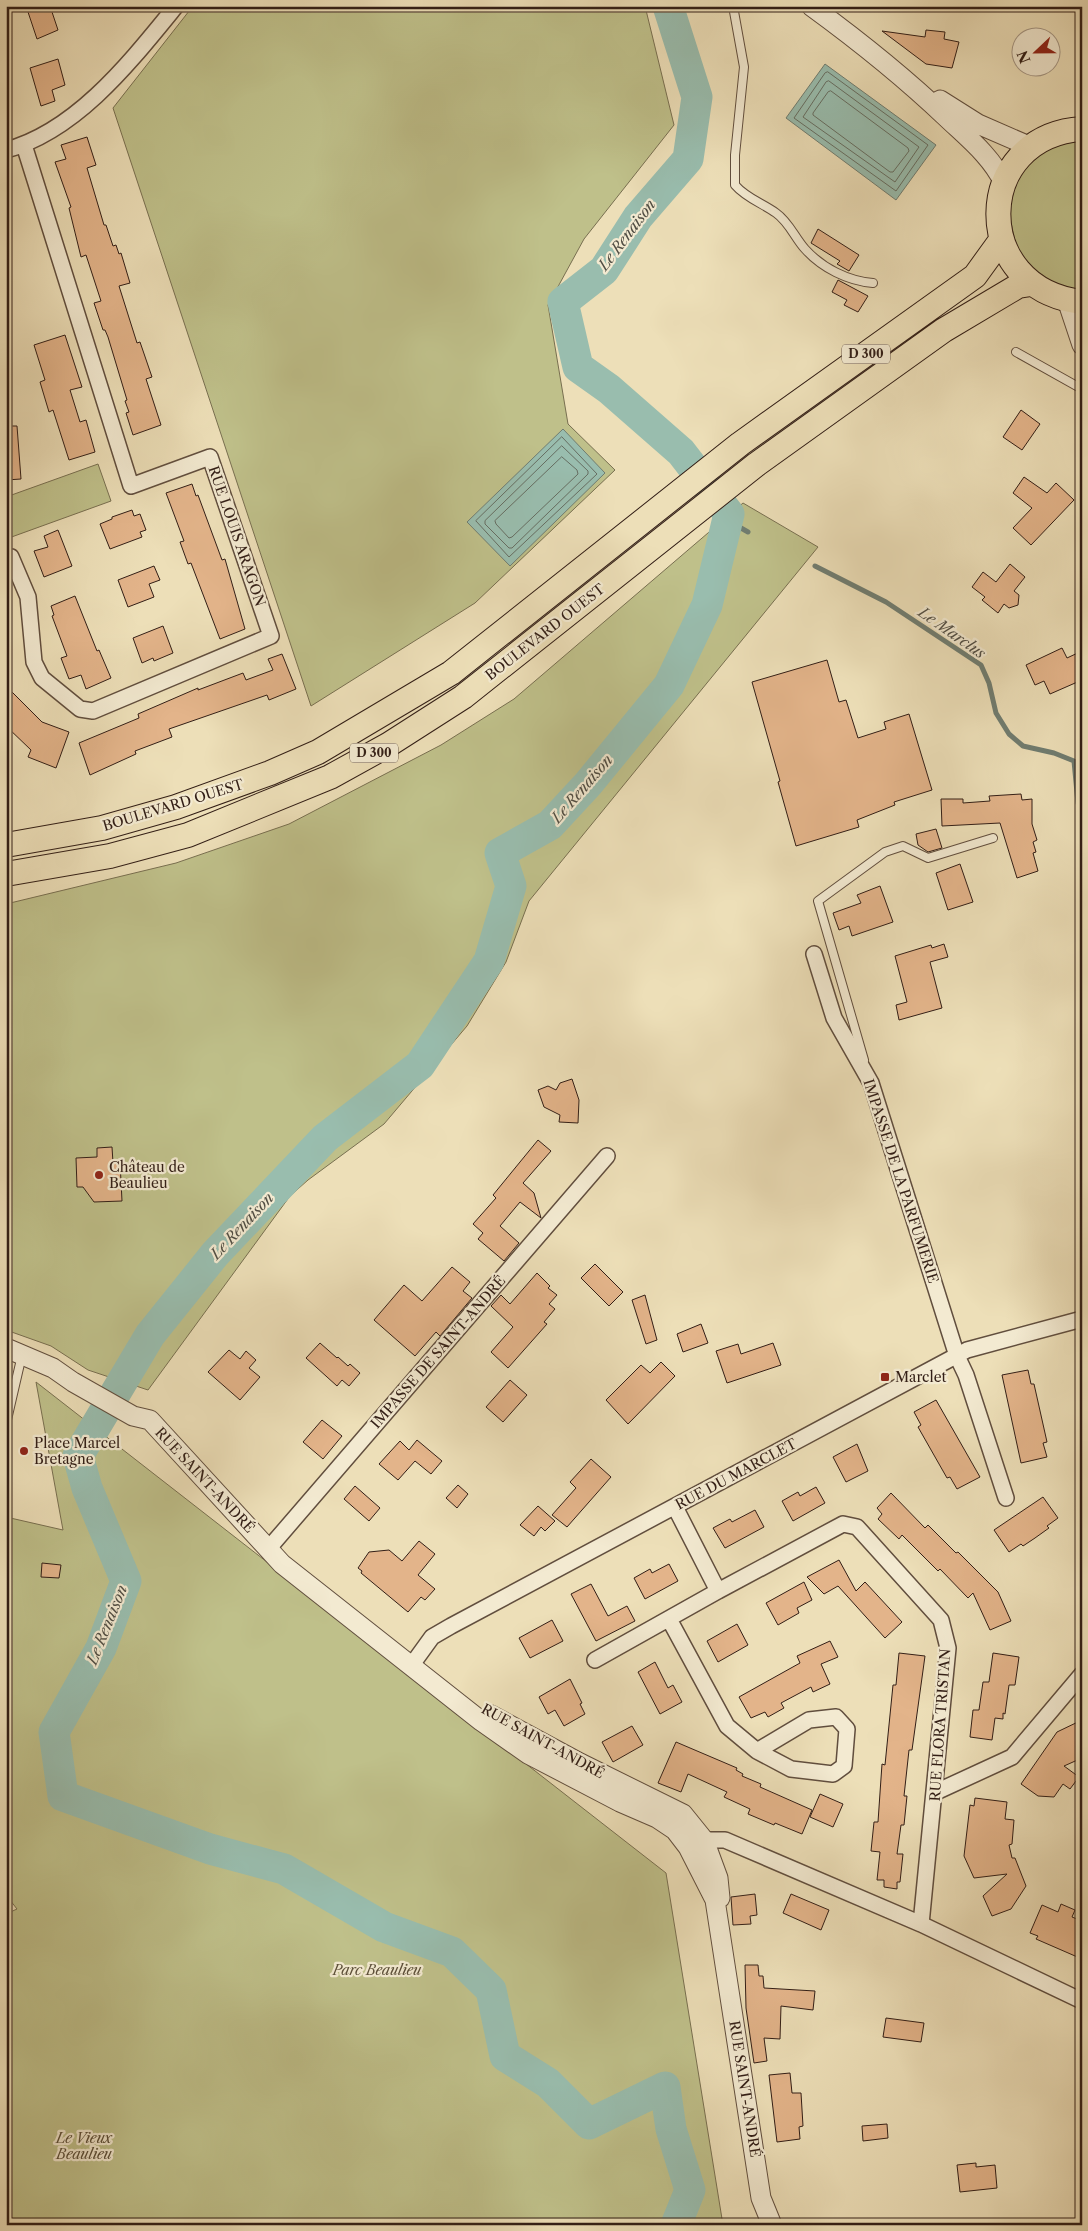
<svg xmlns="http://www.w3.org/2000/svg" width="1088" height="2231" font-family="'Libre Caslon Text',serif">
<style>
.green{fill:#bfc08a;stroke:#786f50}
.water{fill:#99bdae;stroke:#707d71}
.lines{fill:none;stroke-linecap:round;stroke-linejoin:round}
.shore{stroke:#666e62;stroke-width:1}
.stream{stroke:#707d71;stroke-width:5}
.river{stroke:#99bdae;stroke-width:31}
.building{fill:#e3b48a;stroke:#321e16}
.service-casing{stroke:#614e3e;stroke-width:10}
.minor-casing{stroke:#614e3e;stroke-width:18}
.tertiary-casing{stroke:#614e3e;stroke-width:21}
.primary-casing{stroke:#321e16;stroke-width:26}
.service{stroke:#f3ead1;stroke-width:8}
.minor{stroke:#f3ead1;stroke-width:15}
.tertiary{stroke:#f3ead1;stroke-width:19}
.primary{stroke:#eddfb8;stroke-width:24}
.poi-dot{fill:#8f2418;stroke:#f3ead1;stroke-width:2}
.labels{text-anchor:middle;stroke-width:4.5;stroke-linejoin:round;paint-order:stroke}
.shield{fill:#f3ead1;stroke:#6c5b4e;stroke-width:1}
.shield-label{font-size:12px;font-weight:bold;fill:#321e16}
.street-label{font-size:14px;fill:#321e16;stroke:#f3ead1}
.poi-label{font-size:14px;fill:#321e16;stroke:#f3ead1;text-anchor:start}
.park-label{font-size:14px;font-style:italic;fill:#5c4f39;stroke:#f3ead1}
.water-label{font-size:15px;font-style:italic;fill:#514e44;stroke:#f3ead1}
</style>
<rect width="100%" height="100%" fill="#eddfb8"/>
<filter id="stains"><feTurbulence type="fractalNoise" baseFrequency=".004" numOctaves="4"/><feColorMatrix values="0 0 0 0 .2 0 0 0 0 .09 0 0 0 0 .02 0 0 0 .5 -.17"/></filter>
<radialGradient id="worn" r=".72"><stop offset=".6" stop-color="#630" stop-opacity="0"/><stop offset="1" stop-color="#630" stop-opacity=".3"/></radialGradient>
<!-- green -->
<path class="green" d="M193,6H645L674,125L584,239L548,305L568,424L615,470L475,603L311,706L113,108Z
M1070,137H1082V294L1068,292L1019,260L1007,203L1028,160Z
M98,464L111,501L6,539V497Z
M743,503L818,547L529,901L506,962L467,1026L384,1124L308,1180L290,1196L148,1390L88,1370L51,1346L6,1330V904L176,863L289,824L441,745L514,699Z
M36,1382L666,1873L723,2225H6V1914L17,1909L6,1895V1517L63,1530Z"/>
<!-- water -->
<path class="water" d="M825,64L936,145L896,200L786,118Z
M563,429L605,473L510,566L467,522Z"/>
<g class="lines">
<!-- shore -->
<path class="shore" d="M828,72L928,145L896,191L794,118L825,73Z
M829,81L919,147L895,182L803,117L826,82Z
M831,91L908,148L909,151L893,172H890L813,115V113L828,92Z
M562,437L597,474L509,557L476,521Z
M562,446L588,471V474L512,548H509L485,524V521Z
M562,457L577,470L578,474L512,537L509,538L496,524L495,521Z"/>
<!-- stream -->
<path class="stream" d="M723,538L741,528L748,532
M815,566L886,602L981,665L989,683L996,713L1009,734L1023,746L1054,753L1074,761L1078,803L1082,815"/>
<!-- river -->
<path class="river" d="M668,6L697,97L688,159L638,217L604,270L563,302L578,367L609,389L681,452L729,514L707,605L669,685L588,784L550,825L500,853L511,886L489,961L420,1065L325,1138L215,1254L150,1335L78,1456L87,1488L126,1581L101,1648L54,1732L63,1796L210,1849L284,1869L384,1927L452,1952L491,1990L505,2056L548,2083L589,2124L665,2087L671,2129L690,2190L676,2225"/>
</g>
<!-- building -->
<path class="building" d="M26,6H50L58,30L37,39Z
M926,30L945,32L944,39L959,42L952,68L926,64L882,31L925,37Z
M58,59L65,85L52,90L55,101L41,106L30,68Z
M87,137L96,165L87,168L104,225H106L113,246L116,245L119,254L121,253L130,283L119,286L137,343L140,342L152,377L146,379L161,425L133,435L126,413L129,412L125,401L127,400L108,337L105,330H103L94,303L101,301L86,255L81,257L69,208L71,207L55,162L66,159L61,145Z
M818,229L859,255L849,271L837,264L840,261L811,243Z
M838,280L868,296L858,312L844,305L847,300L832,292Z
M65,335L82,387L70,390L80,422L86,420L95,452L69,460L53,410L49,412L40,382L45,380L34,345Z
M1021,410L1040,424L1022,450L1003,437Z
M6,426H17L21,479L6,480Z
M1024,477L1047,493L1056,483L1074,500L1031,545L1013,528L1032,508L1013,493Z
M192,484L196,496L198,495L222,560L225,559L245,629L220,639L191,563L188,564L180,542L184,541L166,493Z
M132,510L134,516L140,514L146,530L140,532L142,537L110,549L100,524L112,519V517Z
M58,530L72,566L44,577L34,551L48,547L44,536Z
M1010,564L1025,577L1014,591L1019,595L1018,605L1009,608L1004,604L998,613L982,600L985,597L972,587L983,572L996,582Z
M154,566L160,580L149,584L154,597L128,607L118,580Z
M75,596L97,651L99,650L111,678L86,689L81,675L69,679L61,658L67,656L52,616L54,615L51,606Z
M163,626L173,653L154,661L153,658L142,663L133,638Z
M1062,648L1067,658L1082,651V680L1050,694L1044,681L1035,685L1026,665Z
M282,654L296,689L269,700L267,695L169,729L172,737L135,751L136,754L90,775L79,743L139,718L138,714L198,688V690L243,673L246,680L273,670L268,659Z
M827,660L839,702L846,700L858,738L886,729L884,722L909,714L932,790L894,802L895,805L857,820L859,827L796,846L778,782L780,781L752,682Z
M6,686L42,722L69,732L56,768L28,757L31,750L6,726Z
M1021,794L1022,800L1032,799V824L1037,840L1033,842L1036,852L1033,853L1038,871L1017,878L1000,823L942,826L941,799H963V803L990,801L989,796Z
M936,829L942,848L928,852L918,845L916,834Z
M960,864L973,902L948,910L936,873Z
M880,886L893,922L852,936L849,926L839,930L833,913L861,903L857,895Z
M944,944L948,957L930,962L942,1008L899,1020L896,1005L907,1002L895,956L931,945L932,948Z
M572,1079L579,1100L578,1123L559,1122L560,1115L544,1107L538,1090L548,1086L556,1090L560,1083Z
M538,1140L551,1151L523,1183L534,1193L541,1218L520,1202L500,1226L519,1243L504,1261L478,1239L483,1233L473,1224L496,1198L493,1195Z
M112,1147L113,1163L120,1162L122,1201L94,1202L83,1187H77L76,1158L97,1157V1148Z
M595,1264L623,1292L609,1306L581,1278Z
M452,1267L470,1282L463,1291L472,1298L440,1336L436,1332L415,1356L374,1320L404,1285L422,1301Z
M537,1273L550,1286L548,1288L557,1295L549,1304L555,1309L544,1322L547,1324L508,1368L491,1352L513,1327L491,1306L501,1295L510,1304Z
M645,1295L657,1340L646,1344L632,1300Z
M701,1324L708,1343L683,1352L677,1334Z
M320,1343L337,1358L338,1357L348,1366L350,1364L360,1373L349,1386L342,1380L337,1386L306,1358Z
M773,1343L781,1365L727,1383L716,1351L738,1344L741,1354Z
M229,1350L240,1359L246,1351L256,1360L249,1368L260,1377L240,1400L208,1372Z
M661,1362L675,1376L628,1424L606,1400L641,1365L650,1373Z
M1028,1370L1031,1384H1034L1047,1442L1043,1443L1047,1457L1021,1463L1002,1375Z
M510,1380L527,1395L503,1422L486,1407Z
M936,1400L980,1477L957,1489L950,1477L947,1478L918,1427L921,1425L914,1412Z
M322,1420L342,1436L323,1459L303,1442Z
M417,1440L442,1461L431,1474L415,1461L398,1480L379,1464L400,1441L409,1450Z
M857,1444L868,1471L846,1482L833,1457Z
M591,1459L611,1477L567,1527L552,1515L576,1488L570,1482Z
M458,1485L468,1494L457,1508L446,1498Z
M355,1486L380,1508L369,1521L344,1499Z
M816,1487L825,1503L793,1521L782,1501L798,1492L800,1496Z
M891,1493L925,1528L928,1525L956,1553L958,1552L998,1592L1011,1621L990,1630L973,1593L968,1598L940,1569L938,1571L902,1535L899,1539L878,1519L882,1514L877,1508Z
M1043,1497L1058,1518L1047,1526L1049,1528L1035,1538L1023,1546L1021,1544L1009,1552L994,1530Z
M538,1506L555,1521L545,1531L541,1527L534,1536L520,1525Z
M755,1510L764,1527L725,1548L713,1528L730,1519L732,1522Z
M419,1541L435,1554L418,1575L435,1589L425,1600L421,1597L408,1612L361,1573L362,1571L358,1568L369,1552L389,1550L402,1561Z
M839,1560L856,1591L865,1582L902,1622L885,1638L838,1586L824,1594L807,1577Z
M42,1563L61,1565L59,1578L41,1577Z
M669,1564L678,1581L645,1599L634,1578L650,1569L652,1573Z
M804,1582L812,1600L797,1608L799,1613L778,1625L766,1603Z
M591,1584L608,1616L627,1606L635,1621L596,1641L571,1594Z
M552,1620L563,1641L530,1658L519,1638Z
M737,1624L748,1645L718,1662L707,1641Z
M830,1641L838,1657L821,1664L830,1684L813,1692L811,1687L781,1703L784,1708L768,1717L765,1712L751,1718L739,1697L800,1663L797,1656Z
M899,1653L925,1656L912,1750H909L904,1796H907L904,1825H901L897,1854H903L900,1882H897V1889L884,1887V1880H877L880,1852L871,1851L874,1822H878L882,1764L885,1765L893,1685H896Z
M993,1653L1019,1657L1015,1685H1009L1005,1714L1003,1713V1719L995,1718L992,1740L970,1737L973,1710H979L983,1682H989Z
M655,1662L668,1688L673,1685L682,1702L660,1714L638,1672Z
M570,1679L582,1703L580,1704L585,1714L564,1726L555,1710L548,1714L539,1697Z
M1082,1720V1758L1064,1766L1079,1777L1070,1789L1063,1784L1054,1797L1038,1796L1021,1784L1057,1732Z
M632,1726L643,1745L613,1762L602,1742Z
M676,1742L737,1768L736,1770L743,1774L742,1776L761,1784L760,1787L812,1810L802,1834L775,1823L774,1825L748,1814L750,1809L724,1797L727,1792L688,1774L681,1792L658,1783Z
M820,1794L843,1804L833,1827L810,1817Z
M975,1798L1007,1802L1005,1819L1014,1820L1012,1844L1009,1845L1012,1858H1015L1026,1886L1011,1909L992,1916L983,1896L1007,1874L974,1878L964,1856L970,1805L974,1806Z
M755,1894L757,1915L750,1916L751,1924L733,1925L731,1897Z
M791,1894L829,1910L821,1930L783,1913Z
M1061,1904L1075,1910L1072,1917L1082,1921V1959L1036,1939L1038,1936L1030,1933L1042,1905L1058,1912Z
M745,1965H758L759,1976H763L764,1988L815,1991L813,2010L781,2006L780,2039L764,2038L767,2061L754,2063L746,2008Z
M886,2018L924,2023L921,2042L883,2037Z
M790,2073L792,2093H801L803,2126L799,2127L800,2139L777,2142L769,2075Z
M887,2124L888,2138L863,2141L862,2126Z
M976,2163V2167L995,2165L997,2188L960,2192L957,2165Z"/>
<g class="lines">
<!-- service casing -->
<g class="service-casing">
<path id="service" d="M733,6L744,67L735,155V185C746,198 762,203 776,213C789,222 795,238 805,249C822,268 848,281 873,283
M1016,352L1082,389
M864,1060L818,901L885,852L903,846L928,858L993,838
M6,1424L22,1355"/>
</g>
<!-- minor casing -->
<g class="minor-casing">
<path id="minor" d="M6,150C77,131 131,61 176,6
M6,557H11L28,597L34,662L42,678L80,709L93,711L271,636L210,457L131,486L24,145
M814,954L834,1018L871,1083L957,1356L966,1375L1006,1498
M675,1507L718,1591L843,1524L857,1527L941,1620L948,1648L921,1924L725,1840H704L694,1844
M269,1548L607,1156
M669,1619L727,1726L757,1751L791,1769L833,1774L844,1766L847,1729L836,1717L809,1720L757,1751
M595,1660L718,1591
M411,1666L432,1637L451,1626L967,1350L1082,1319
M936,1792L1012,1757L1082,1674
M921,1924L1082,2001"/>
</g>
<!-- tertiary casing -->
<g class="tertiary-casing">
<path id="tertiary" d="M811,6C859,41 904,77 947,118C968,138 991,156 1004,183
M940,100L978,124L1031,147
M1067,300L1082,345
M6,1348L53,1368L73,1382L133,1416L150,1420L282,1564L481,1721L528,1754L620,1802L657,1818L675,1830L688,1847L715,1900L761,2198L772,2225
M491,1715L580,1763L683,1814L704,1840L718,1878L720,1898"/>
</g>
<!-- primary casing -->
<g class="primary-casing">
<path id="primary" d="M1082,129C972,136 969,289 1082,302
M6,845L102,828L176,807L270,773L318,752L451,673L740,444L975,276L1001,240
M6,874L110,856L188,835L330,777L388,745L463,697L757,464L944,330L1018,286L1031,284"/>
</g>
<!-- service -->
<use href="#service" class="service"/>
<!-- minor -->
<use href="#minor" class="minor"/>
<!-- tertiary -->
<use href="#tertiary" class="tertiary"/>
<!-- primary -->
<use href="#primary" class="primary"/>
</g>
<!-- markers -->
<g class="poi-dot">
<circle cx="99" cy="1175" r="5"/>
<rect x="880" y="1372" width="10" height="10" rx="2.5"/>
<circle cx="24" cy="1451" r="5"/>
</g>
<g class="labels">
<!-- shield labels -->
<g class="shield">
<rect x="842" y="344.5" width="48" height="19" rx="4"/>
<rect x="350" y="743.5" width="48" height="19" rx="4"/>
</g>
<g class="shield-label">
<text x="866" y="358">D 300</text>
<text x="374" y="757">D 300</text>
</g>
<!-- street labels -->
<g class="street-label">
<text transform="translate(237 536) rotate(71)" y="5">RUE LOUIS ARAGON</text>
<text transform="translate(545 632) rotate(-38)" y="5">BOULEVARD OUEST</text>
<text transform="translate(173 805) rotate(-17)" y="5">BOULEVARD OUEST</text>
<text transform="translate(901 1181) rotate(72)" y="5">IMPASSE DE LA PARFUMERIE</text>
<text transform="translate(438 1352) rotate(-49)" y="5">IMPASSE DE SAINT-ANDRÉ</text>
<text transform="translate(736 1474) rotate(-28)" y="5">RUE DU MARCLET</text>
<text transform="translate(205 1480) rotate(47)" y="5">RUE SAINT-ANDRÉ</text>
<text transform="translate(940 1725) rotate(-86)" y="5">RUE FLORA TRISTAN</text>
<text transform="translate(543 1741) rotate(29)" y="5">RUE SAINT-ANDRÉ</text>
<text transform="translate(745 2089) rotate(81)" y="5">RUE SAINT-ANDRÉ</text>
</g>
<!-- poi labels -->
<g class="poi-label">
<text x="109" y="1172">Château de<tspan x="109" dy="16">Beaulieu</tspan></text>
<text x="895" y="1382">Marclet</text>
<text x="34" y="1448">Place Marcel<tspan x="34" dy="16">Bretagne</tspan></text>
</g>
<!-- park labels -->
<g class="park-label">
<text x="377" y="1975">Parc Beaulieu</text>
<text x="84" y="2143">Le Vieux<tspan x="84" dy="16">Beaulieu</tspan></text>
</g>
<!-- water labels -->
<g class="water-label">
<text transform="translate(627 235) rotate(-53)" y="5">Le Renaison</text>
<text transform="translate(952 633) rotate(35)" y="5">Le Marclus</text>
<text transform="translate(582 789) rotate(-49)" y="5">Le Renaison</text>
<text transform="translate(242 1226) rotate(-47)" y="5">Le Renaison</text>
<text transform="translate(107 1625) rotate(-68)" y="5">Le Renaison</text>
</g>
</g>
<!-- margin -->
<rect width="1088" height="2231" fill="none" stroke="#eddfb8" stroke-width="25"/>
<rect x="8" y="8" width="1073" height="2216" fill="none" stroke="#321e16" stroke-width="2.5"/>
<rect x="12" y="12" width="1063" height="2206" fill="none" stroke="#321e16"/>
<!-- north arrow -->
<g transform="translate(1036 52) rotate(248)"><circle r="24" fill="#f3ead1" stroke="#a69886"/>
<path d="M0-4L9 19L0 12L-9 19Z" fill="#8f2418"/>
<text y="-8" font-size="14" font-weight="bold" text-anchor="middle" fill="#321e16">N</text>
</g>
<rect width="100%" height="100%" filter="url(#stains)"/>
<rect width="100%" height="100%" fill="url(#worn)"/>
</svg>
